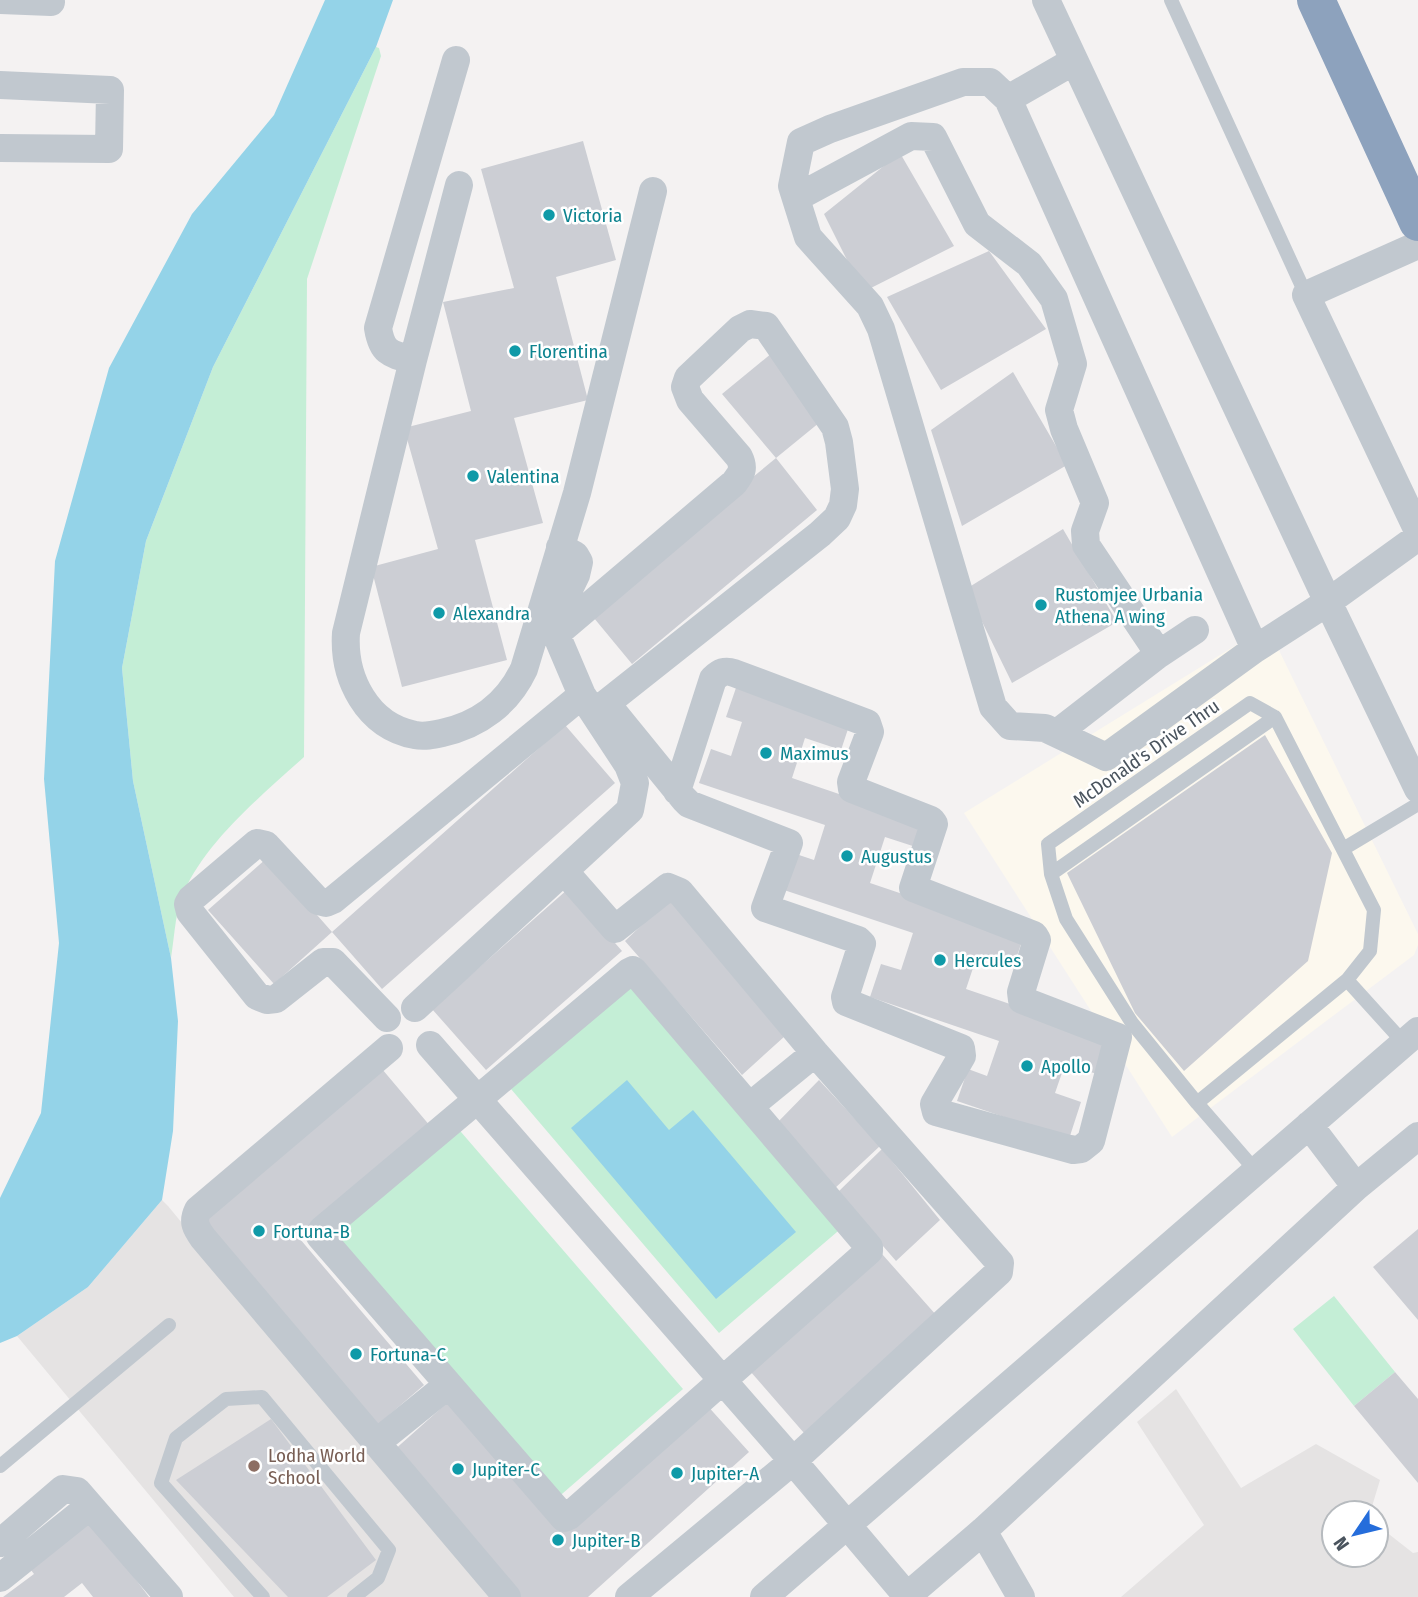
<svg xmlns="http://www.w3.org/2000/svg" width="1418" height="1597" font-family="'Fira Sans Condensed',sans-serif">
<style>
.commercial{fill:#fcf8ee}
.education{fill:#e5e3e3}
.green{fill:#c4eed6}
.water{fill:#94d3e8}
.building{fill:#ccced4}
.lines{fill:none;stroke-linecap:round;stroke-linejoin:round}
.lane{stroke:#c1c8cf;stroke-width:14}
.street{stroke:#c1c8cf;stroke-width:28}
.highway{stroke:#8da2bd;stroke-width:38}
.culture-dot{fill:#0f9aa8;stroke:#fff;stroke-width:2.5}
.education-dot{fill:#8d6e63;stroke:#fff;stroke-width:2.5}
.labels{text-anchor:middle;stroke-width:5;stroke-linejoin:round;paint-order:stroke}
.culture-label{font-size:19px;fill:#0d838f;stroke:#fff;text-anchor:start}
.street-label{font-size:19px;fill:#4a545e;stroke:#fff}
.education-label{font-size:19px;fill:#785e54;stroke:#fff;text-anchor:start}
</style>
<rect width="100%" height="100%" fill="#f4f2f2"/>
<!-- commercial -->
<path class="commercial" d="M1267,626L1418,934V945L1414,955L1172,1137L964,813Z"/>
<!-- education -->
<path class="education" d="M162,1200L168,1206L490,1597H234L17,1336L88,1287Z
M1176,1389L1241,1488L1316,1444L1380,1480L1370,1513H1334V1555H1376V1524L1413,1553L1418,1552V1597H1121L1204,1525L1137,1422Z"/>
<!-- green -->
<path class="green" d="M376,47L379,48L381,56L307,279L304,757C261,796 202,844 181,899C175,917 174,940 171,958L133,781L122,668L146,541L213,367Z
M635,982L844,1226L719,1333L511,1089Z
M455,1125L683,1389L555,1500L328,1235Z
M1334,1296L1395,1372L1354,1406L1293,1329Z"/>
<!-- water -->
<path class="water" d="M325,0H393L376,47L213,367L146,541L122,668L133,781L171,958L178,1021L173,1131L162,1200L88,1287L17,1336L0,1343V1198L41,1113L59,943L44,779L55,561L109,368L192,214L274,115Z
M627,1080L669,1130L693,1110L796,1232L716,1299L571,1128Z"/>
<!-- building -->
<path class="building" d="M583,141L616,260L556,277L588,400L514,418L543,523L475,540L507,660L402,687L371,567L438,549L404,428L471,411L443,302L514,288L481,169Z
M900,153L954,246L863,292L824,214Z
M989,251L1046,329L941,390L887,297Z
M772,353L825,418L776,458L722,394Z
M1013,372L1067,465L962,526L931,430Z
M776,458L817,510L632,664L589,612Z
M1063,529L1117,622L1012,683L966,589Z
M738,682L851,720L841,750L805,738L792,778L930,825L922,849L885,837L870,883L1024,935L1013,968L977,956L966,989L1112,1039L1100,1075L1065,1064L1055,1093L1081,1102L1069,1139L957,1101L968,1069L987,1076L999,1041L870,997L881,964L901,970L913,933L781,889L793,853L814,860L825,825L699,783L711,749L731,756L742,722L726,717Z
M565,725L615,783L382,989L332,932Z
M1265,735L1332,853L1308,961L1184,1071L1135,1013L1067,873Z
M267,858L332,932L274,984L208,910Z
M568,889L622,951L486,1070L432,1009Z
M670,898L785,1036L742,1075L625,941Z
M382,1069L431,1127L300,1239L424,1385L375,1427L202,1223Z
M819,1080L880,1146L834,1189L776,1124Z
M882,1149L940,1220L896,1261L837,1193Z
M1418,1229V1320L1373,1267Z
M882,1254L937,1316L804,1433L750,1371Z
M1395,1372L1418,1399V1483L1354,1406Z
M448,1402L564,1531L705,1403L749,1452L588,1597H521L392,1452Z
M271,1419L376,1560L327,1597H288L176,1480Z
M91,1520L149,1597H93L82,1583L64,1597H3L34,1574L25,1562Z"/>
<g class="lines">
<!-- lane -->
<path class="lane" d="M1171,0L1306,295
M1343,849L1418,804
M1051,874L1275,717
M1197,1103L1132,1023L1066,919L1051,874L1048,844L1250,703L1275,717L1374,910L1370,951L1347,980
M1256,1171L1197,1103L1347,980L1404,1043
M0,1466L169,1325
M263,1597L161,1483L176,1438L226,1399L262,1397L389,1550L378,1578L354,1597"/>
<!-- street -->
<path class="street" d="M0,0L51,2
M1046,0L1328,602L1418,789
M1074,61L1008,99L1255,649L1328,602L1418,537
M0,85L110,90L109,149L0,148
M1008,99L990,82H963L830,129L801,142L792,186L808,237L870,306L881,329L993,707L1010,726L1045,728L1106,757L1255,649
M459,185L413,360L346,633C343,678 367,726 415,735C424,737 433,735 442,733C479,725 508,703 524,669L577,493L653,191
M796,198L911,136L933,137L977,224L1029,264L1054,299L1073,364L1059,410L1064,429L1095,503L1085,531L1086,545L1159,654L1057,733
M1418,245L1306,295L1418,531
M413,360C390,354 382,353 378,328L456,60
M556,634L734,483C741,474 745,469 739,457L690,400L685,387L688,378L740,329L750,324L766,326L835,427L839,442L845,489L843,505L837,518L820,534L594,713
M1159,654L1195,630
M606,703L684,799L689,804L789,843L765,908L858,940L862,944L845,997L846,1002L961,1048L962,1056L934,1104L936,1112L1073,1150L1081,1149L1091,1141L1118,1037L1022,1000L1021,992L1037,940L1034,935L913,888L934,824L931,820L852,789L851,782L870,732L867,723L734,673C725,670 720,672 713,679L677,791
M565,872L615,929L668,887L680,892L815,1053L1000,1263L999,1272L793,1461L629,1597
M633,970L869,1247V1251L569,1516L564,1518L320,1236L322,1230L629,972Z
M415,1008L630,810L635,783L628,765L582,695L556,634L561,606L576,575L579,562L575,555L560,547
M387,1018L333,962H323L276,999L267,1000L257,996L190,912L188,904L191,899L257,843L266,845L318,901L326,903L333,900L582,695
M430,1045L793,1461L907,1596
M389,1048L198,1210C192,1222 196,1228 203,1238L507,1597
M750,1106L815,1053
M1309,1125L1356,1187
M376,1443L448,1385
M983,1531L1021,1597
M0,1543L63,1489L77,1491L169,1597
M0,1578L90,1506
M764,1597L1418,1031
M906,1597L983,1531L1356,1187L1418,1136"/>
<!-- highway -->
<path class="highway" d="M1316,0L1418,222"/>
</g>
<!-- markers -->
<g class="culture-dot">
<circle cx="549" cy="215" r="7"/>
<circle cx="515" cy="351" r="7"/>
<circle cx="473" cy="476" r="7"/>
<circle cx="1041" cy="605" r="7"/>
<circle cx="439" cy="613" r="7"/>
<circle cx="766" cy="753" r="7"/>
<circle cx="847" cy="856" r="7"/>
<circle cx="940" cy="960" r="7"/>
<circle cx="1027" cy="1066" r="7"/>
<circle cx="259" cy="1231" r="7"/>
<circle cx="356" cy="1354" r="7"/>
<circle cx="458" cy="1469" r="7"/>
<circle cx="677" cy="1473" r="7"/>
<circle cx="558" cy="1540" r="7"/>
</g>
<circle class="education-dot" cx="254" cy="1466" r="7"/>
<g class="labels">
<!-- culture labels -->
<g class="culture-label">
<text x="563" y="222">Victoria</text>
<text x="529" y="358">Florentina</text>
<text x="487" y="483">Valentina</text>
<text x="1055" y="601">Rustomjee Urbania<tspan x="1055" dy="22">Athena A wing</tspan></text>
<text x="453" y="620">Alexandra</text>
<text x="780" y="760">Maximus</text>
<text x="861" y="863">Augustus</text>
<text x="954" y="967">Hercules</text>
<text x="1041" y="1073">Apollo</text>
<text x="273" y="1238">Fortuna-B</text>
<text x="370" y="1361">Fortuna-C</text>
<text x="472" y="1476">Jupiter-C</text>
<text x="691" y="1480">Jupiter-A</text>
<text x="572" y="1547">Jupiter-B</text>
</g>
<!-- street labels -->
<g class="street-label">
<text transform="translate(1146 753) rotate(-35)" y="7">McDonald's Drive Thru</text>
</g>
<!-- education labels -->
<g class="education-label">
<text x="268" y="1462">Lodha World<tspan x="268" dy="22">School</tspan></text>
</g>
</g>
<!-- north arrow -->
<g transform="translate(1355 1534) rotate(235)"><circle r="33" fill="#ffffff" stroke="#b7bbbf" stroke-width="2"/>
<path d="M0-5L12 26L0 18L-12 26Z" fill="#256ddb"/>
<text y="-10" font-size="19" font-weight="bold" text-anchor="middle" fill="#4a545e">N</text>
</g>
</svg>
